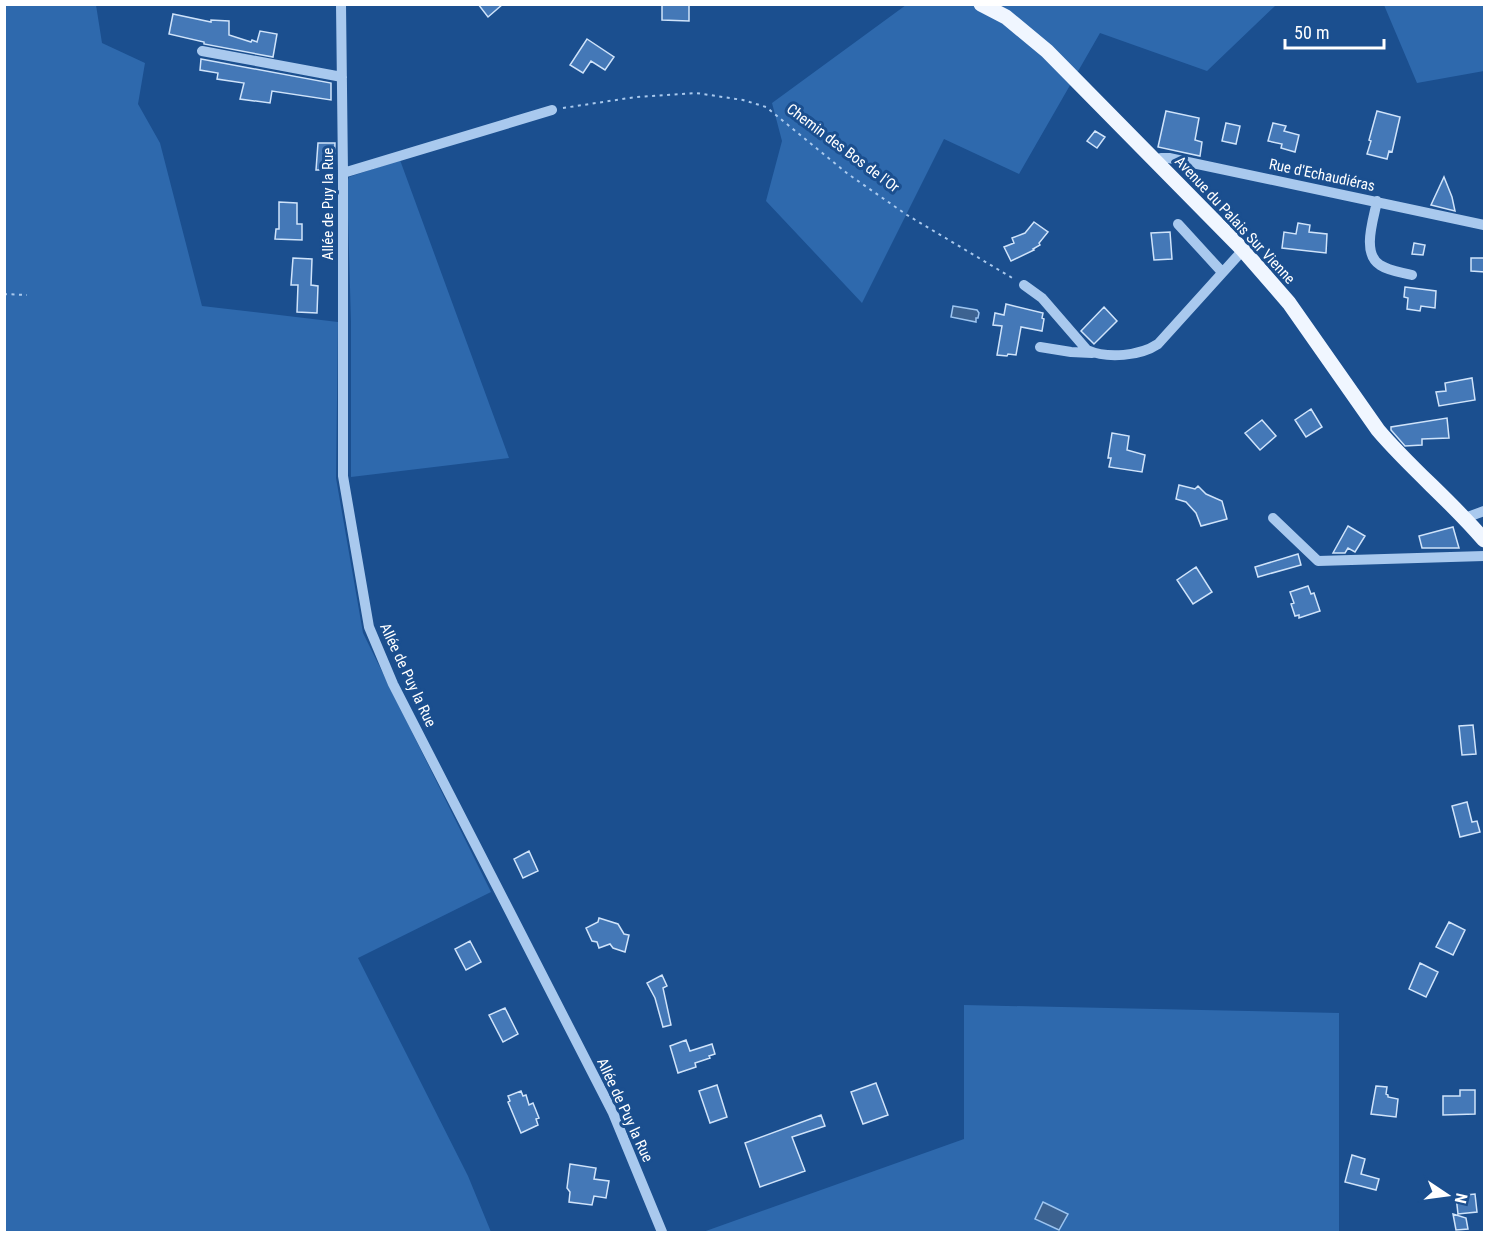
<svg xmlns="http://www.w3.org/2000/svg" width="1489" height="1237" font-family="'Roboto Condensed',sans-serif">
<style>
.green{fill:#2e69ad}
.water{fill:#3c6290;stroke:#9cc4f0;stroke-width:1.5}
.building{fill:#4478b7;stroke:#cfe3fa;stroke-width:1.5}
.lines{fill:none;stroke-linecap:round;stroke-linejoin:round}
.path{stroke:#a9c9ee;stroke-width:2;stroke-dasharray:3 4.5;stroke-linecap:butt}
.minor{stroke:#a9c9ee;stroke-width:10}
.major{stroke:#f0f6ff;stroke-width:15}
.labels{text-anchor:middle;stroke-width:6;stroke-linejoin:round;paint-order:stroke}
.street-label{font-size:15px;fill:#fff;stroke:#1b4f8f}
</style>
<rect width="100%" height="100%" fill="#1b4f8f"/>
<!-- green -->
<path class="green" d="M1271,4L1275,6L1207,71L1100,33L1019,174L944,139L862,303L766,201L782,141L772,103L906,5Z
M5,5H96L102,43L145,63L138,104L160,143L202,306L338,322L336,478L363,633L491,892L358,958L468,1176L491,1232H5Z
M1384,5H1484V71L1417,83Z
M400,160L509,458L351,477V322L347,183L349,177Z
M964,1005L1339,1013V1232H703L964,1139Z"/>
<!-- water -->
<path class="water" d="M953,306L977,310L979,313L978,318H976V322L951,317Z
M1043,1202L1068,1214L1059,1230L1035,1219Z"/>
<!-- building -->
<path class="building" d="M478,4H503L488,17Z
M662,4H689V21L662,20Z
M173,14L211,22V20L229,21V35L251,42L252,40L257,42L260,31L277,34L273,57L204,44V42L169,34Z
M587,39L614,57L605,70L591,61L583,73L570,65Z
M201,59L331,83V100L272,91L270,103L240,99L244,83L217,79L218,73L200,70Z
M1166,111L1199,118L1195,140L1202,142L1200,156L1158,147Z
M1377,111L1400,117L1392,152L1389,151L1387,159L1367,154L1371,141L1369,140Z
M1226,123L1240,126L1236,144L1222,141Z
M1273,123L1286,126L1284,131L1299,135L1295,152L1281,148L1282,144L1268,141Z
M1095,131L1105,137L1097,148L1087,141Z
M318,143H335L334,170H316Z
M1444,177L1452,197L1455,211L1431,205Z
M279,202L297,203V224H302V240L275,239L276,229H279Z
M1034,222L1048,232L1039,243L1040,245L1033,249L1034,250L1011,261L1004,247L1014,243L1012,238L1025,233Z
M1298,223L1310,225L1309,232L1327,234L1326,253L1282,248L1284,232L1296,234Z
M1170,232L1172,259L1154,260L1151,233Z
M1414,243L1425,245L1423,255L1412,254Z
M293,258L312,259L311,285L318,286L317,313L297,312L298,285H291Z
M1471,258H1485V272L1471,271Z
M1405,287L1436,291L1435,308L1421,306L1420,311L1407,309L1408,298L1404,297Z
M1006,304L1043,313L1042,318L1044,319L1042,331L1021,327L1016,355L1008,354L1007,356L997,355L1002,326L993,325L995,313L1004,315Z
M1104,307L1117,321L1094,344L1081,331Z
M1472,378L1475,400L1439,406L1436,392L1446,391L1445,383Z
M1311,409L1322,427L1306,437L1295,420Z
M1447,418L1449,438L1422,439V445L1405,446L1391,430V427Z
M1262,420L1276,436L1260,450L1245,433Z
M1112,433L1129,436L1127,450L1145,455L1142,472L1109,467L1111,458H1108Z
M1179,485L1195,489L1198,486L1206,494L1222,501L1227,519L1201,526L1196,513L1186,502L1176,499Z
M1348,526L1365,536L1355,552L1348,548L1345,553H1333Z
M1453,527L1459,548H1422L1419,536Z
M1298,554L1301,565L1258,577L1255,567Z
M1196,567L1212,592L1193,604L1177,580Z
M1308,586L1311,594L1314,593L1320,611L1299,618V615L1295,616L1291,604L1294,603L1290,592Z
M1473,725L1476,754L1462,755L1459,726Z
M1467,802L1472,822L1477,821L1480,832L1460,837L1452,806Z
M529,851L538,871L523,878L514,859Z
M599,918L618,924L624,934L629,935L625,952L613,948L610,944L599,948L597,942L592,941L586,928L598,922Z
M1449,922L1465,930L1453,955L1436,947Z
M470,941L481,962L466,970L455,949Z
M1420,963L1438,972L1426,997L1409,989Z
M662,975L667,986L663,988L671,1025L663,1027L655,998L647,983Z
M505,1008L518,1034L503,1042L489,1015Z
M686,1040L690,1051L712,1044L715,1054L709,1056L710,1058L695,1063L696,1067L678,1073L670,1046Z
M876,1083L888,1115L863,1124L851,1092Z
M717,1085L727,1117L710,1123L699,1091Z
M1376,1086L1387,1087L1386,1094L1388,1095V1097L1398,1099L1396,1117L1371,1114Z
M1460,1090H1475V1114L1443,1115V1096H1460Z
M521,1091L523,1096L526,1095L529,1105L533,1103L539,1118L536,1119L538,1125L521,1133L508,1102L510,1101L508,1096Z
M821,1115L825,1126L792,1137L805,1171L760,1187L745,1143Z
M1352,1155L1365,1159L1361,1174L1379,1179L1376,1190L1345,1182Z
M570,1164L596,1168L594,1179L609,1181L606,1198L594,1196L592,1205L569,1202L570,1192L567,1188Z
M1475,1194L1477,1212L1458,1214L1456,1196Z
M1453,1214L1466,1218L1468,1229L1456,1230Z"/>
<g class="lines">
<!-- path -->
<path class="path" d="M563,108L636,97L696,93L743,100L766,107L848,174L907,215L1014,279
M4,294L27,295"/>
<!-- minor -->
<path class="minor" d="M341,4L343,173V476L369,627L393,684L613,1113L662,1232
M202,51L342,77
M1155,162L1161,158H1169L1484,225
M343,173L552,110
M1377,201C1374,218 1361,253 1380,265C1389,271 1401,272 1412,275
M1178,224L1222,272
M1024,285L1042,298L1087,350C1108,359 1140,356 1158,344L1243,250
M1040,347L1071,352L1092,353
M1273,518L1318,561L1484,556
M1465,518L1484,511"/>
<!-- major -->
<path class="major" d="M981,4L1006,17L1047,51L1243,250L1289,303L1378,430C1411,469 1451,501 1484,540"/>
</g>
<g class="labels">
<!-- street labels -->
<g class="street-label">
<text transform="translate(843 148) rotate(37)" y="5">Chemin des Bos de l'Or</text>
<text transform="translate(1322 175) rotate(12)" y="5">Rue d'Echaudiéras</text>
<text transform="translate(328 204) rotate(-90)" y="5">Allée de Puy la Rue</text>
<text transform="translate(1235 220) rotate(47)" y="5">Avenue du Palais Sur Vienne</text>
<text transform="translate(408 675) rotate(65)" y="5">Allée de Puy la Rue</text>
<text transform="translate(625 1110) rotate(65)" y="5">Allée de Puy la Rue</text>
</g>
</g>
<!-- border -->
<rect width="1489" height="1237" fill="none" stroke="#ffffff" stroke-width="12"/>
<!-- north arrow -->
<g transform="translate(1447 1195) rotate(103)" stroke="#1b4f8f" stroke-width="4.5" paint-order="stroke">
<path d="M0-4.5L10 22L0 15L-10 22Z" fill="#ffffff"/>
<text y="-9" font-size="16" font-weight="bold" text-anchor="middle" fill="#ffffff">N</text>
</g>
<!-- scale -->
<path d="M1285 39v9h99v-9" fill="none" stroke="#ffffff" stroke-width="3"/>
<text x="1294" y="39" font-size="18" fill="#ffffff" stroke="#1b4f8f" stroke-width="4.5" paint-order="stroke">50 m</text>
</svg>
